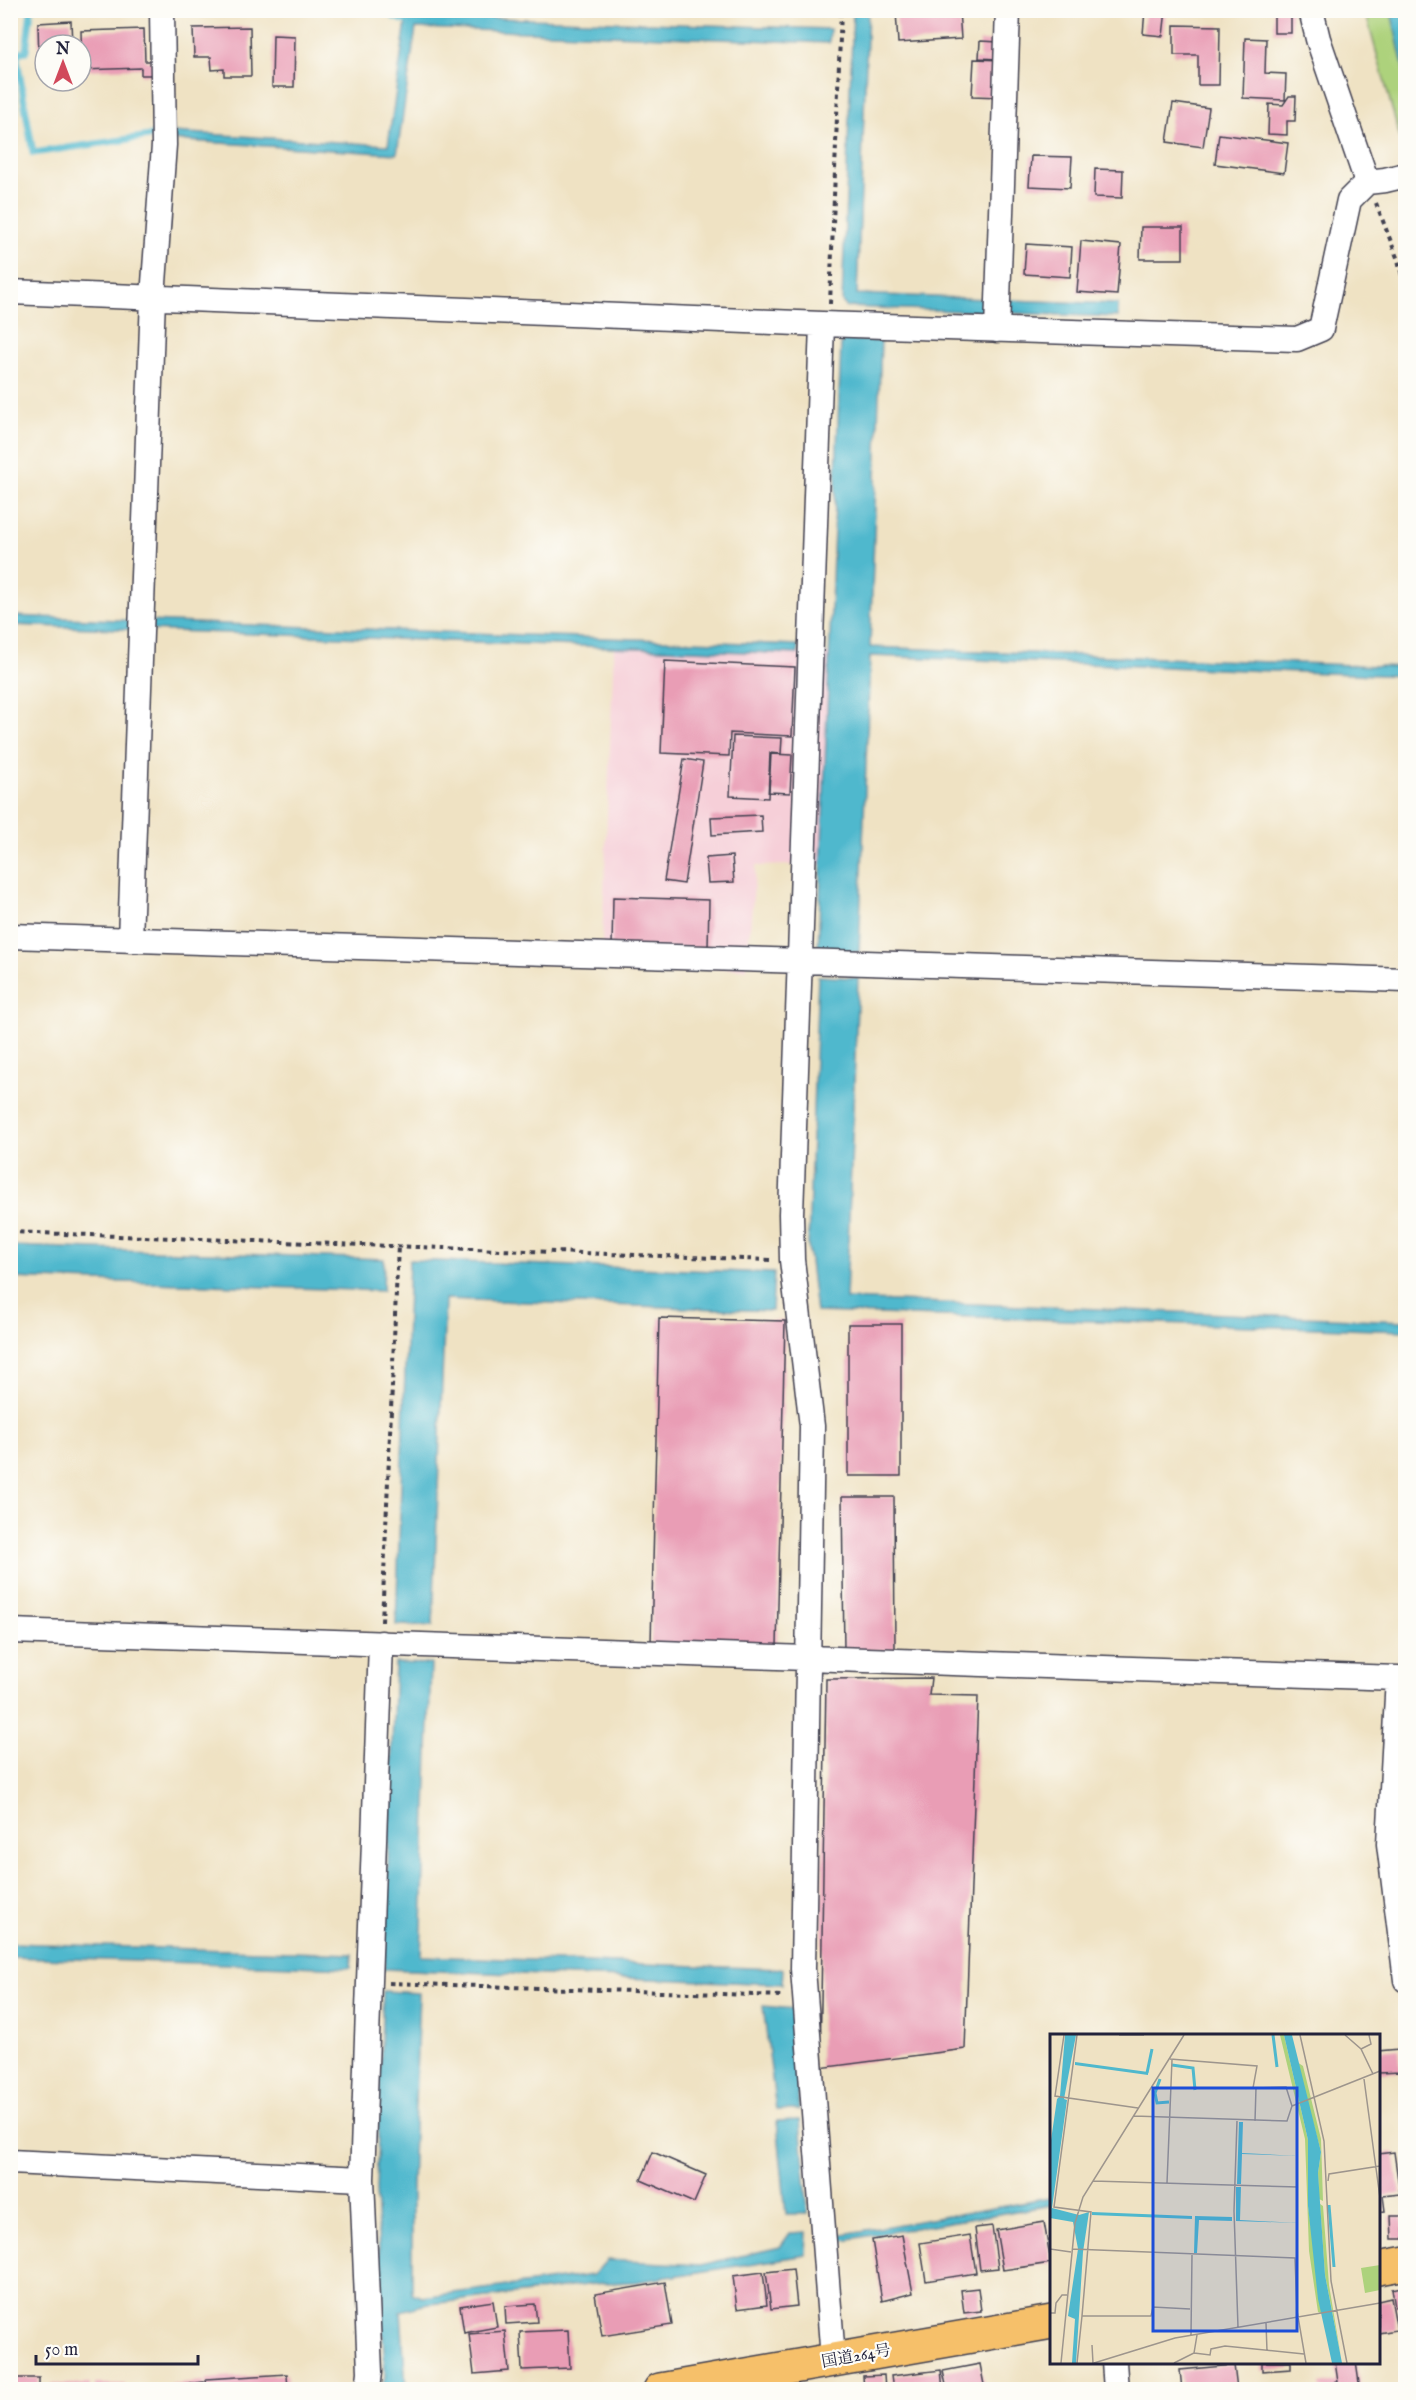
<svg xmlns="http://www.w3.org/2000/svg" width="1416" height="2400" font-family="'IM FELL English','Noto Serif JP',serif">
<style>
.built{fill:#f6cfd8}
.green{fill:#add27c;stroke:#687a5c;stroke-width:1.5}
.water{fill:#4fb8cd;stroke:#386d84;stroke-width:1.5}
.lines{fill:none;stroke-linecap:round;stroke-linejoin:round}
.stream{stroke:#4fb8cd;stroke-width:7}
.building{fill:#e99db5}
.minor-casing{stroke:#413f4f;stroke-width:27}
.trunk-casing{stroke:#413f4f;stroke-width:36}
.path{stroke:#413f4f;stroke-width:4;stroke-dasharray:4.5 4.5;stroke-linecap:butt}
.minor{stroke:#fff;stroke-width:24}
.trunk{stroke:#f6c06b;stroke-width:33}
.labels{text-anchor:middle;stroke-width:4.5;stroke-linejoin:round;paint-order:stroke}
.street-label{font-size:16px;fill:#22223b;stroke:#fdfcf7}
.inset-river{fill:none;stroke:#4fb8cd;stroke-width:3}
.inset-road{fill:none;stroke:#9d958d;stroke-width:1.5}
.view{fill:#1d4ed8;fill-opacity:0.15;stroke:#1d4ed8;stroke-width:3}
.inset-edge{fill:none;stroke:#22223b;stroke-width:3}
</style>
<rect width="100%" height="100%" fill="#fdfcf7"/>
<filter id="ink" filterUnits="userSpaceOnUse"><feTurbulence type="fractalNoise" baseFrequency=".0167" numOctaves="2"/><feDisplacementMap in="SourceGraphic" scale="12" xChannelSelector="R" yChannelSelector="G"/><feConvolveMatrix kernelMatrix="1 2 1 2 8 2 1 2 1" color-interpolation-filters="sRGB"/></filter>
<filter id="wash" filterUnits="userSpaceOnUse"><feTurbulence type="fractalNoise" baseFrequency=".008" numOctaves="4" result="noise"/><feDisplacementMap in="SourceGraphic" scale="24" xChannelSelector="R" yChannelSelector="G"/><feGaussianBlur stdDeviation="1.35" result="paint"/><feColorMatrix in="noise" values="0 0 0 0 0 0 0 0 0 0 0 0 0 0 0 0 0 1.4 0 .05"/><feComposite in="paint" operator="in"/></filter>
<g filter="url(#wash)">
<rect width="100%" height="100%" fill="#efe2c3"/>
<!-- built -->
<path class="built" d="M614,646L840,654L832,864L756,866L746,969L601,965Z"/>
<!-- green -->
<path class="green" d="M1365,11H1391L1405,75V156Z"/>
<!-- water -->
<path class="water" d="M853,11H868L857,294L987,299V312L847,307L842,302Z
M1391,11H1405V75Z
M407,15L830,29L829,43L416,28L397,154L170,140L172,132L388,145Z
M1009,300L1118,304V317L1008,313Z
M845,340L881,341L870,647L1405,667V676L870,656L859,952L818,950L841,343Z
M11,616L798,645V654L11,625Z
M818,976L858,978L846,1299L1405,1321V1331L816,1312L808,1245Z
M11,1246L384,1259L383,1291L11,1278Z
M409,1260L774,1273L772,1311L445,1299L433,1626L396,1625Z
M395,1663L431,1664L421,1956L783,1969L782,1984L384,1969Z
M11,1943L352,1954L351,1968L11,1957Z
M383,1991L419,1993L412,2186V2293L422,2297L593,2275L607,2260L701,2265L780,2247L790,2233L807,2232L806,2255L636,2282L603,2283L423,2305L401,2311L406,2389H382L385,2376L376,2190Z
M763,2006L794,2009L799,2110H776Z
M800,2120L808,2214H786L777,2121Z
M1051,2198V2205L838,2241L837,2235Z"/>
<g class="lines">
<!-- stream -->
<path class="stream" d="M31,10L26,51L16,53L33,153L157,135
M393,10L394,17L406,21"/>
</g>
<g id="blocks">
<!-- building -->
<path class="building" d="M959,10L961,39L898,43L896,11Z
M1145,10H1166L1163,36L1143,34Z
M1274,10H1291V33H1274Z
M71,21L72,45H45V62H39L38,23Z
M1174,25L1220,26L1219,85H1198V55H1174Z
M250,27L251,76H224V69L212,70L211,57H194L193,28Z
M144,29L145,61H154L155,75H141V68L82,70L81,31Z
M273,35L295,36L294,87H272Z
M1245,38L1266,39L1265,73L1286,74L1285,100L1243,98Z
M980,41L999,42L998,59L979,58Z
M974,59L1001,60L1000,97L972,96Z
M1289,96H1296L1295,121H1287V135L1268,134L1269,104L1283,105Z
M1173,103L1209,108L1203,147L1167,142Z
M1219,134L1288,143L1284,173L1215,164Z
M1031,156L1072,157L1070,188L1029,186Z
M1095,169L1123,170L1122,198L1094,197Z
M1141,227H1183V259H1140Z
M1081,241L1121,245L1117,295L1077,292Z
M1026,244L1072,247L1070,277L1024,274Z
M665,661L795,667L792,736L730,733L729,756L661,753Z
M733,736L782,738L781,754L770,753L768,798L730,796Z
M771,754L792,755L790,793L769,792Z
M684,759L703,762L684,884L664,881Z
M761,815L762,832L712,835L711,817Z
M732,856L734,882L708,883L706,858Z
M613,897L709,900L708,948L612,946Z
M659,1318L785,1321L777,1646L651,1643Z
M848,1324H901V1476H848Z
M842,1497H894L895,1650L844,1651Z
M931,1678L929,1695L978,1696L965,2049L820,2068L826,1679Z
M1399,2049L1401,2072L1378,2073V2051Z
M653,2152L706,2175L694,2203L641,2180Z
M1394,2152L1400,2194L1383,2196L1385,2211L1378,2212V2154Z
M1391,2216H1403L1404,2239H1392Z
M1044,2222L1051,2263L1003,2270L996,2230Z
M992,2226L998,2268L980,2270L975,2228Z
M902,2235L913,2293L882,2301L872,2240Z
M970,2235L976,2273L926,2281L920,2243Z
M793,2269L797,2306L771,2309L766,2272Z
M763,2272L767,2305L737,2309L733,2276Z
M665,2282L672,2325L602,2336L595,2294Z
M1406,2286V2305L1395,2307L1392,2289Z
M978,2288L981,2311L964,2313L961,2290Z
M1391,2298L1397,2330L1378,2333V2301Z
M493,2301L497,2327L464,2333L460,2306Z
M535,2304L537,2322L506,2324L505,2306Z
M568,2330L570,2368L522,2370L520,2332Z
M505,2331L509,2371L474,2374L469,2334Z
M1262,2362H1291V2369L1262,2371Z
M1335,2362H1356L1360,2390H1320V2385L1338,2382Z
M980,2364L985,2390H947L943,2371Z
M1234,2365L1237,2390H1182L1180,2370Z
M941,2370L943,2390H893L891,2376Z
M287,2374L288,2390H207L206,2379Z
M884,2375L885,2390H864L863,2376Z
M10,2378H39V2390H10Z
M204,2382L205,2390H170V2385Z
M51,2384H90V2390H51Z
M95,2384H125V2390H95Z"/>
</g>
</g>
<g filter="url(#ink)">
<use href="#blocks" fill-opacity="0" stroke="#413f4f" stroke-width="1.5"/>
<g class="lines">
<!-- minor casing -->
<g class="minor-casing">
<path id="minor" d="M1311,10L1318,39L1367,182
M10,292L822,324L1297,339L1321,329L1349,200L1367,182L1385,180L1406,175
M822,324L791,1214L792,1260L812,1426L803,1969L833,2359
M997,330L1008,10
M10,936L1406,980
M130,940L153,297L164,145L162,10
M10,1631L1398,1678L1389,1844L1406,1980
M10,2162L362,2179
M1114,2362L1116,2390
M368,2390L370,2372L362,2179L381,1643"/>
</g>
<!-- trunk casing -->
<g class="trunk-casing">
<path id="trunk" d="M1378,2268L1406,2263
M660,2390L1052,2322"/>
</g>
<!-- path -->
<path class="path" d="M1376,203L1398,260L1406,292
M830,304L841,10
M10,1232L771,1260
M382,1622L398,1245
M389,1983L783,1996"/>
<!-- minor -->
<use href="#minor" class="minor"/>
<!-- trunk -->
<use href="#trunk" class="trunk"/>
</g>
</g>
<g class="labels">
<!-- street labels -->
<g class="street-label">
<text transform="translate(856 2355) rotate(-10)" y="6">国道264号</text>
</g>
</g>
<!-- overview -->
<g transform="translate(1050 2034)">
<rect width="330" height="330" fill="#efe2c3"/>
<path d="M230,1H234L258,106V172L273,280L268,278L259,217L255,105ZM247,28L253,32L271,105L273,167L269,165L268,139L271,118ZM270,170L273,172L279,251L291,323L275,241ZM330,231V256L315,259L311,234Z" fill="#add27c"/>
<path d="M15,1H26L14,65L17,66L2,174L29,181L39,178L33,218L26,329H22L25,285L18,282L28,215L23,188L0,184V113L7,65L10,62ZM234,1H242L271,118L268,139L275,241L292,329H282L268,265L258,172V106ZM25,28L98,38V41L25,31ZM189,88H193L192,119L248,122L192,120L191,150H187ZM186,153H191L190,186L249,189L186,187ZM42,178L142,182V185L42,181ZM145,182L182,183V187L149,186L147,219H144Z" fill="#4fb8cd"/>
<path class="inset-river" d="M223,1L227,33M122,31L143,34L145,56M97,39L102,15M110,45L105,59L107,69L119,68M279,171L284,233"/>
<path class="inset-road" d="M14,1L5,62L88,74M27,1L4,173L41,178L32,282H101L103,273L140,275M69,1H94M250,1L274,107L281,247L297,329M295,1L311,15L323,40M311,15L321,10L319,1M314,45L330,164M242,72L330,37M84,82L237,87L242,72L236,53L203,54L207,32L120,25M187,87L184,177L188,293M205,87L206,54M43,147L248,153M278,147L279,140L330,132M117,149L122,26M0,215L21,218M23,215L245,224L247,277L256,329M0,279H5L6,269L12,261H17M216,289L217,317M141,301L142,221M42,311L43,329M144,319L160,321L161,315L175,312L254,320M11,329L25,189L33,163L134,1M27,329L32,282M44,329L125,304L330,269M124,329L144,319L147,301"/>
<path class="view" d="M103,54H247V297H103Z"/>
<rect width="330" height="330" class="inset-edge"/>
</g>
<!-- margin -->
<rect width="1416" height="2400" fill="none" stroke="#fdfcf7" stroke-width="36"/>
<!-- north arrow -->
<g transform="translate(63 63)"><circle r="28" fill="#fdfcf7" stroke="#a5a5ac" stroke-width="1.5"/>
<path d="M0-4.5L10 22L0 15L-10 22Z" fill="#d1495b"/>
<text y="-9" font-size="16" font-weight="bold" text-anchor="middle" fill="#22223b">N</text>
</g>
<!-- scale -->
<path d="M36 2355v9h162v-9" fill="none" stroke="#22223b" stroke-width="3"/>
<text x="45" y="2355" font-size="18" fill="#22223b" stroke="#fdfcf7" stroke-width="4.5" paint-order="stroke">50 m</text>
</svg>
